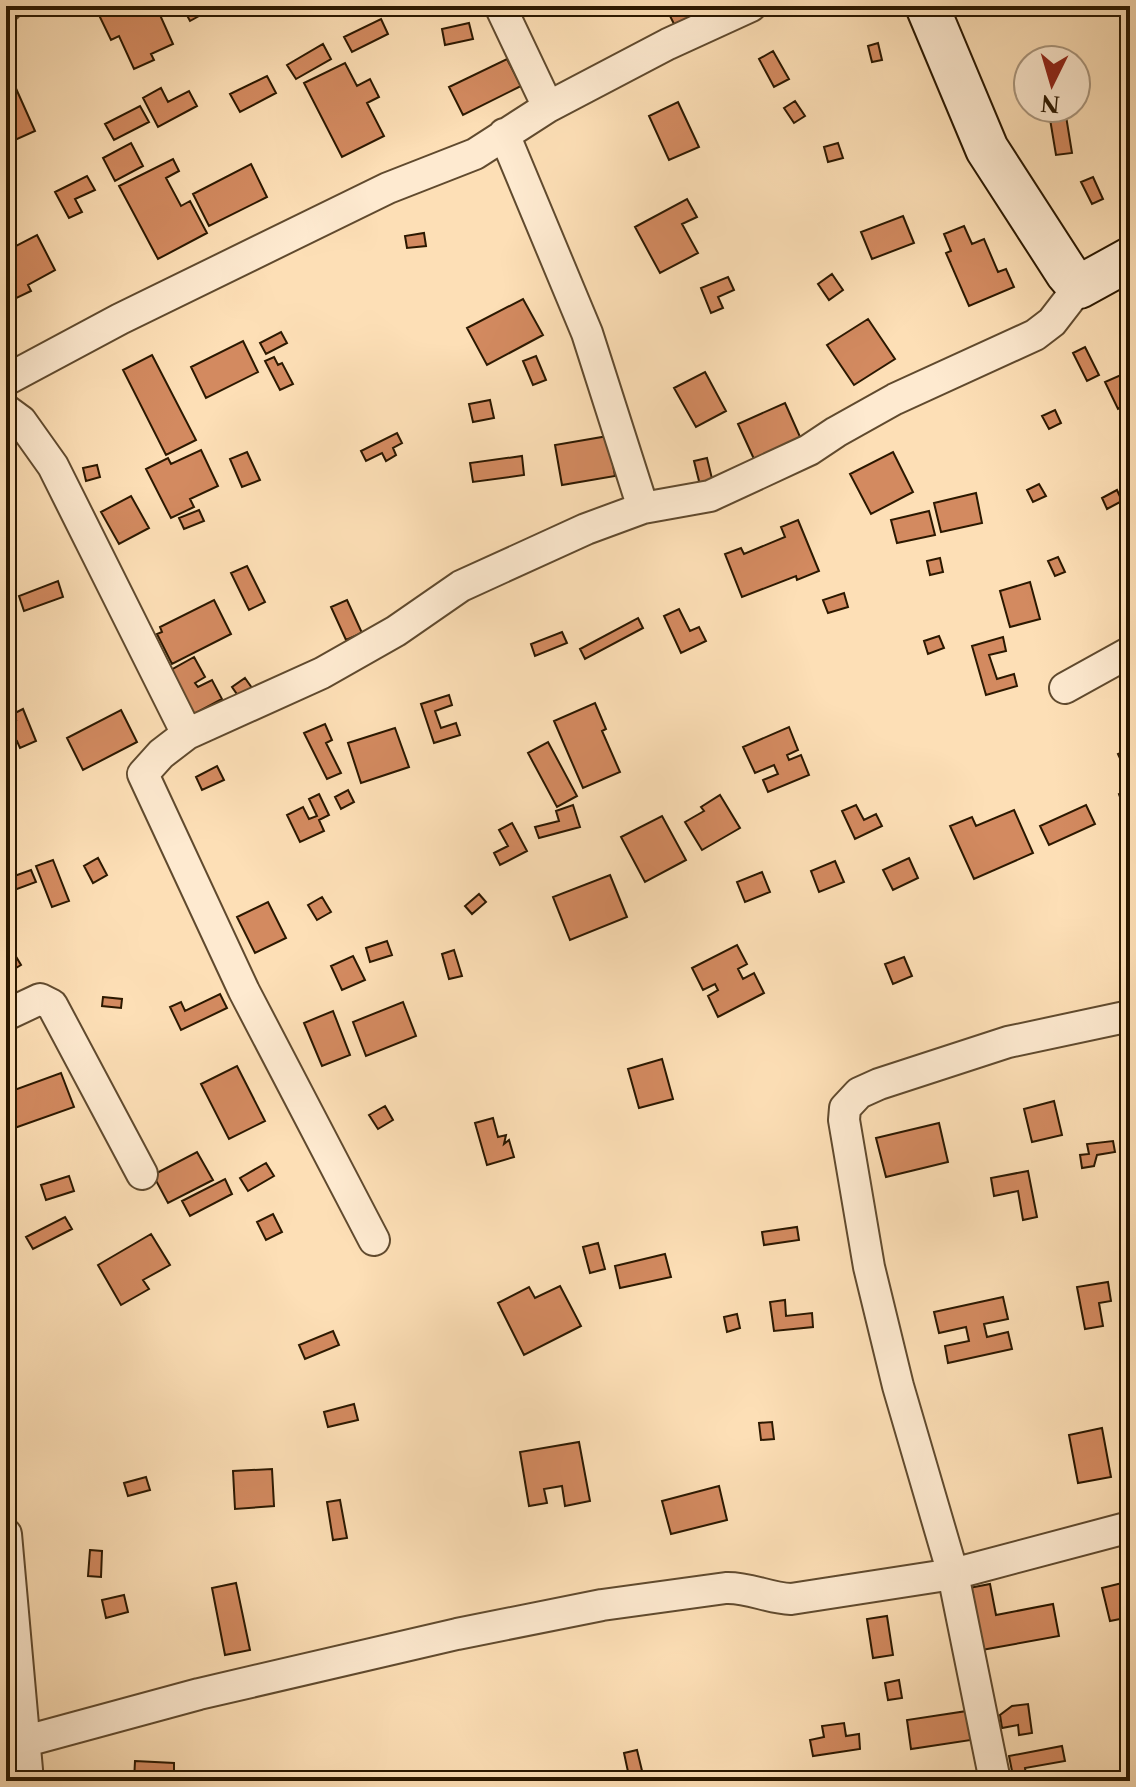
<svg xmlns="http://www.w3.org/2000/svg" width="1136" height="1787" font-family="'Libre Caslon Text',serif">
<style>
.building{fill:#d38a60;stroke:#2b1800;stroke-width:2}
.lines{fill:none;stroke-linecap:round;stroke-linejoin:round}
.minor-casing{stroke:#604a2e;stroke-width:34}
.secondary-casing{stroke:#2b1800;stroke-width:46}
.minor{stroke:#feead0;stroke-width:30}
.secondary{stroke:#feead0;stroke-width:42}
</style>
<rect width="100%" height="100%" fill="#fddfb6"/>
<filter id="stains"><feTurbulence type="fractalNoise" baseFrequency=".0025" numOctaves="4"/><feColorMatrix values="0 0 0 0 .2 0 0 0 0 .09 0 0 0 0 .02 0 0 0 .5 -.17"/></filter>
<radialGradient id="worn" r=".72"><stop offset=".6" stop-color="#630" stop-opacity="0"/><stop offset="1" stop-color="#630" stop-opacity=".3"/></radialGradient>
<!-- building -->
<path class="building" d="M115,6H156L173,44L151,54L154,60L134,69L119,36L111,40L98,13Z
M182,6H217L190,21Z
M665,6H715L675,26Z
M381,19L388,34L352,52L344,37Z
M469,23L473,39L445,45L442,29Z
M878,43L882,60L872,62L868,46Z
M323,44L331,59L296,79L287,65Z
M773,51L789,79L774,87L759,59Z
M507,59L521,86L463,115L449,87Z
M345,63L357,86L370,79L379,97L367,103L384,136L342,157L304,83Z
M267,76L276,93L240,112L230,94Z
M14,84L35,131L6,144V88Z
M161,88L168,102L189,91L197,106L158,127L143,98Z
M795,101L805,116L794,123L784,108Z
M678,102L699,147L669,160L649,116Z
M140,106L149,122L114,140L105,124Z
M1066,116L1072,153L1056,155L1050,119Z
M131,143L143,166L115,181L103,158Z
M838,143L843,158L828,162L824,147Z
M173,159L179,171L166,178L181,206L190,201L207,233L158,259L119,186Z
M251,164L267,197L209,226L193,194Z
M87,176L95,190L75,199L82,212L69,218L55,192Z
M1093,177L1103,199L1092,204L1081,182Z
M687,199L697,217L682,224L698,253L660,273L635,227Z
M903,216L914,243L872,259L861,232Z
M964,226L972,244L984,239L998,272L1006,269L1014,287L969,306L946,253L951,251L944,234Z
M424,233L426,246L407,248L405,236Z
M37,235L55,270L28,285L31,291L6,303V251Z
M832,274L843,290L829,300L818,284Z
M728,277L734,290L718,297L723,308L711,313L701,288Z
M523,299L543,335L487,365L467,328Z
M868,319L895,359L854,385L827,345Z
M281,332L287,343L266,354L260,343Z
M243,341L258,372L206,398L191,367Z
M1085,347L1099,375L1087,381L1073,353Z
M152,355L196,440L166,455L123,370Z
M536,356L546,380L533,385L523,361Z
M274,357L278,365L282,363L293,384L280,390L265,361Z
M1130,371V403L1118,409L1105,382Z
M705,372L726,411L696,427L674,388Z
M490,400L494,418L473,422L469,404Z
M785,403L805,448L754,459L738,424Z
M1055,410L1061,423L1049,429L1042,416Z
M397,433L402,443L393,448L396,455L386,461L382,453L366,461L361,451Z
M608,436L615,476L562,485L555,445Z
M201,450L218,486L190,499L194,507L171,518L146,469L168,458L171,464Z
M247,452L260,480L242,487L230,459Z
M893,452L913,492L871,514L850,474Z
M522,456L524,475L473,482L470,463Z
M707,458L714,487L701,489L694,461Z
M97,465L100,477L86,481L83,468Z
M1039,484L1046,496L1033,502L1027,490Z
M1117,490L1122,501L1107,509L1102,498Z
M976,493L982,523L941,532L934,503Z
M131,496L149,528L119,544L101,512Z
M199,510L204,521L184,529L179,518Z
M929,511L935,535L897,543L891,520Z
M798,520L819,571L797,580L796,576L742,597L725,554L741,548L744,554L785,537L781,527Z
M1130,541V575H1127L1121,543Z
M1058,557L1065,572L1055,576L1048,561Z
M940,558L943,572L930,575L927,561Z
M247,566L265,602L249,610L231,573Z
M58,581L63,597L24,611L19,596Z
M1030,582L1040,619L1010,627L1000,591Z
M844,593L848,607L828,613L823,600Z
M214,600L231,634L172,664L157,634L162,632L160,627Z
M347,600L362,633L346,640L331,607Z
M679,609L690,631L699,627L706,641L681,653L664,616Z
M638,618L643,628L585,659L580,649Z
M562,632L567,643L535,656L531,644Z
M939,636L944,648L928,654L924,641Z
M1003,637L1006,651L989,655L997,679L1014,674L1017,686L986,695L972,646Z
M194,657L205,677L195,683L198,687L212,680L222,699L194,714L171,670Z
M245,678L252,688L239,697L232,687Z
M449,695L452,705L435,711L441,728L456,723L460,735L434,743L421,704Z
M595,703L606,729L602,731L620,772L583,788L554,721Z
M23,709L36,741L20,748L17,741L11,744L13,749L6,752V724L16,720L13,714Z
M121,710L137,742L83,770L67,738Z
M325,724L332,740L326,743L341,773L327,779L304,733Z
M789,727L798,750L787,755L789,760L801,755L809,775L768,792L763,780L778,774L774,765L755,773L743,747Z
M395,728L409,767L361,783L348,743Z
M548,742L577,796L557,807L528,753Z
M1130,749V780L1118,754Z
M217,766L224,780L202,790L196,777Z
M348,790L354,802L341,809L335,797Z
M1130,790V826L1119,794Z
M319,794L329,815L319,820L324,831L300,842L287,815L303,807L309,819L317,816L309,799Z
M720,795L740,828L702,850L685,822L704,811L701,807Z
M573,805L580,827L539,838L535,827L559,821L556,811Z
M856,805L864,820L876,814L882,826L855,839L842,811Z
M1086,805L1095,824L1049,845L1040,826Z
M1014,810L1033,853L974,879L950,826L972,817L976,826Z
M662,816L686,860L645,882L621,837Z
M512,823L527,851L500,865L494,853L508,846L499,830Z
M98,858L107,875L93,883L84,866Z
M909,858L918,878L893,890L883,870Z
M53,860L69,901L52,907L36,866Z
M835,861L844,882L819,892L811,871Z
M31,870L36,882L6,893V879Z
M762,872L770,892L745,902L737,882Z
M610,875L627,917L570,940L553,897Z
M479,894L486,902L472,914L465,906Z
M322,897L331,912L317,920L308,905Z
M268,902L286,938L255,953L237,917Z
M6,940L21,965L6,974Z
M387,941L392,955L370,962L366,948Z
M737,945L747,964L738,969L743,979L754,973L764,993L718,1017L708,996L718,990L715,984L703,990L692,968Z
M454,950L462,976L449,979L442,954Z
M353,956L365,980L342,990L331,966Z
M904,957L912,976L893,984L885,964Z
M220,994L227,1008L181,1030L170,1007L181,1002L185,1011Z
M103,997L122,999L121,1008L102,1006Z
M403,1002L416,1036L366,1056L353,1022Z
M333,1011L350,1055L322,1066L304,1023Z
M662,1059L673,1099L639,1108L628,1069Z
M237,1066L265,1121L229,1139L201,1084Z
M61,1073L74,1107L6,1131V1084L9,1092Z
M1054,1101L1062,1135L1032,1142L1024,1109Z
M385,1106L393,1120L378,1129L369,1115Z
M493,1118L498,1137L506,1135L504,1144L509,1140L514,1157L487,1165L475,1123Z
M939,1123L948,1162L886,1177L876,1138Z
M1113,1141L1115,1152L1097,1155L1094,1166L1082,1168L1080,1155L1089,1154L1087,1144Z
M197,1152L213,1180L168,1203L153,1175Z
M266,1163L274,1176L248,1191L240,1178Z
M1028,1171L1037,1217L1023,1220L1018,1191L994,1196L991,1178Z
M69,1176L74,1191L46,1200L41,1185Z
M225,1179L232,1194L190,1216L182,1201Z
M273,1214L282,1232L266,1240L257,1222Z
M65,1217L72,1229L33,1249L26,1237Z
M797,1227L799,1240L764,1245L762,1232Z
M151,1234L170,1265L143,1280L149,1289L121,1305L98,1265Z
M598,1243L605,1269L590,1273L583,1247Z
M665,1254L671,1277L620,1288L615,1266Z
M1108,1282L1111,1301L1099,1303L1103,1326L1085,1329L1077,1287Z
M560,1286L581,1326L524,1355L498,1303L529,1287L535,1298Z
M1003,1297L1008,1319L984,1324L987,1337L1008,1332L1012,1349L948,1363L945,1346L969,1341L966,1327L939,1333L934,1312Z
M785,1300L786,1316L812,1313L813,1327L774,1331L770,1302Z
M737,1314L740,1328L727,1332L724,1317Z
M333,1331L339,1345L305,1359L299,1345Z
M354,1404L358,1420L328,1427L324,1412Z
M772,1422L774,1439L761,1440L759,1423Z
M1102,1428L1111,1477L1078,1483L1069,1435Z
M579,1442L590,1501L565,1506L562,1486L544,1489L547,1503L529,1506L520,1452Z
M272,1469L274,1506L235,1509L233,1471Z
M146,1477L150,1490L128,1496L124,1483Z
M719,1486L727,1520L671,1534L662,1501Z
M340,1500L347,1538L333,1540L327,1502Z
M90,1550L102,1551L101,1577L88,1576Z
M1130,1581V1617L1110,1621L1102,1588Z
M236,1583L250,1650L225,1655L212,1588Z
M990,1584L996,1615L1053,1604L1059,1636L976,1651L964,1589Z
M124,1595L128,1612L106,1618L102,1600Z
M887,1616L893,1655L873,1658L867,1619Z
M899,1680L902,1698L888,1700L885,1683Z
M1028,1704L1032,1733L1019,1735L1018,1725L1002,1728L1000,1715L1012,1706Z
M967,1711L971,1740L911,1749L907,1720Z
M844,1723L846,1736L859,1734L860,1749L813,1756L810,1740L824,1737L822,1726Z
M1062,1746L1065,1761L1025,1768L1027,1781H1014L1009,1756Z
M637,1750L644,1779L630,1781L624,1753Z
M135,1761L174,1763V1781H134Z"/>
<g class="lines">
<!-- minor casing -->
<g class="minor-casing">
<path id="minor" d="M6,6H7
M500,6L548,107
M504,134L587,333L643,508
M6,380L120,319L388,188L475,154L548,107L668,44L751,6
M6,410L21,421L53,466L187,734
M1065,688L1130,652
M6,1015L40,999L52,1005L142,1174
M374,1240L244,991L143,774L161,754L187,734L322,673L396,631L461,586L586,529L643,508L710,496L809,450L836,432L895,399L1035,335L1052,322L1079,287
M6,1534L28,1781
M26,1741L199,1694L457,1634L602,1605L726,1588C748,1587 768,1598 791,1599L953,1574L1130,1527
M995,1781L953,1574L898,1386L869,1267L844,1120L845,1108L859,1093L879,1084L1008,1042L1130,1016"/>
</g>
<!-- secondary casing -->
<g class="secondary-casing">
<path id="secondary" d="M927,6L987,149L1067,273L1079,287L1130,259"/>
</g>
<!-- minor -->
<use href="#minor" class="minor"/>
<!-- secondary -->
<use href="#secondary" class="secondary"/>
</g>
<!-- margin -->
<rect width="1136" height="1787" fill="none" stroke="#fddfb6" stroke-width="32"/>
<rect x="8" y="8" width="1120" height="1771" fill="none" stroke="#2b1800" stroke-width="4"/>
<rect x="16" y="16" width="1104" height="1755" fill="none" stroke="#2b1800" stroke-width="2"/>
<!-- north arrow -->
<g transform="translate(1052 84) rotate(185)"><circle r="38" fill="#feead0" stroke="#aa967d" stroke-width="2"/>
<path d="M0-6L14 30L0 20L-14 30Z" fill="#8f2418"/>
<text y="-12" font-size="22" font-weight="bold" text-anchor="middle" fill="#2b1800">N</text>
</g>
<rect width="100%" height="100%" filter="url(#stains)"/>
<rect width="100%" height="100%" fill="url(#worn)"/>
</svg>
